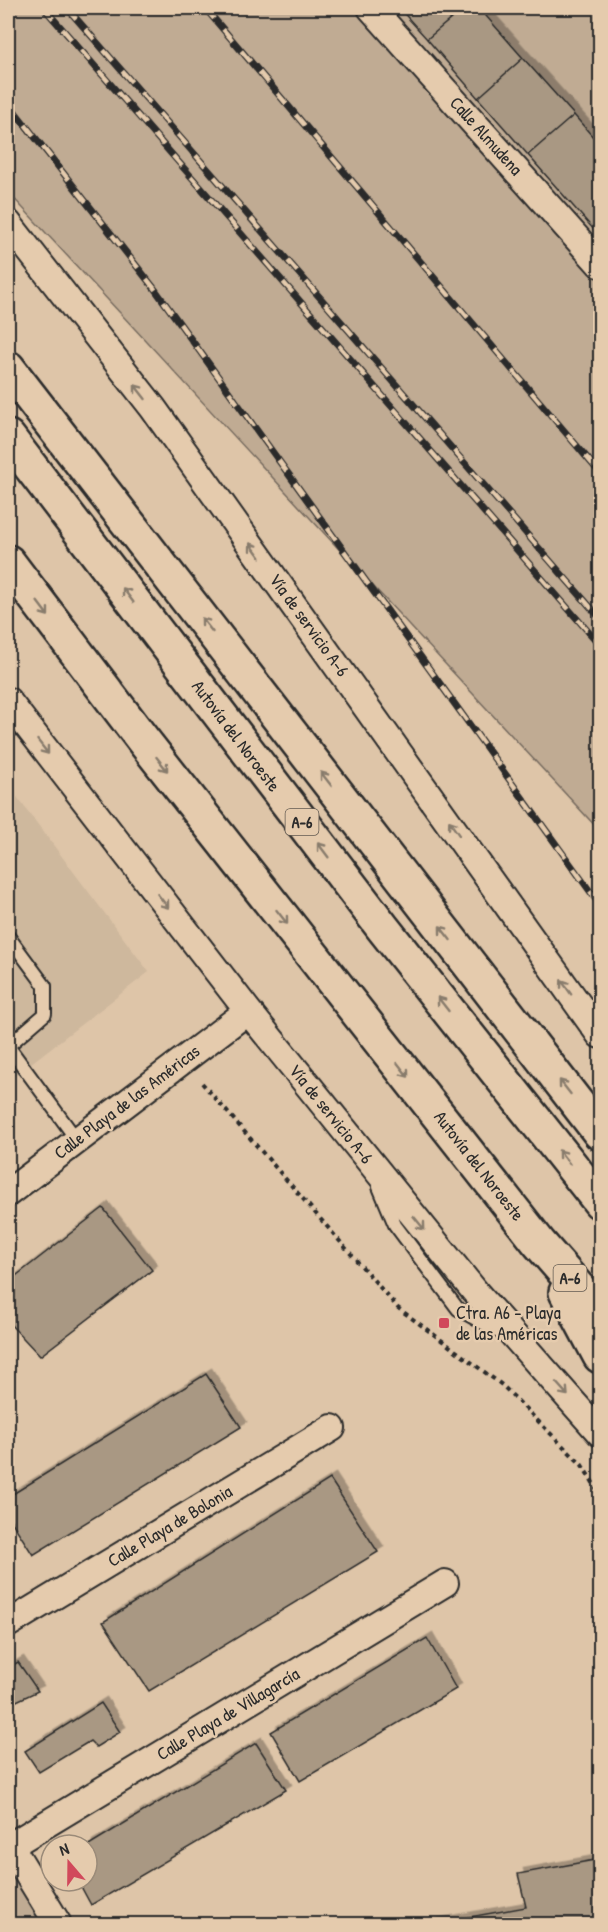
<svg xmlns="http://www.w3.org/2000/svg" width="608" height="1932" font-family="'Patrick Hand',sans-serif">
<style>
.built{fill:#ceb89d}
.green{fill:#c0ab93;stroke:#766b5f;stroke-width:1.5}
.building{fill:#a99883;stroke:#2b2b2b;stroke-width:1.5;filter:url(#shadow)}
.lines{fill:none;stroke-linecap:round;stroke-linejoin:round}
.service-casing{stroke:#2b2b2b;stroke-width:16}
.minor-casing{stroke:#2b2b2b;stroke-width:30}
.motorway-casing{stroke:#2b2b2b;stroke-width:38}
.path{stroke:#2b2b2b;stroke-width:4;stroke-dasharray:4.5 4.5;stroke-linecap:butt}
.service{stroke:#e5cbad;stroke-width:12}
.minor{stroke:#e5cbad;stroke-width:26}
.motorway{stroke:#e5cbad;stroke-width:33}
.rail-casing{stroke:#2b2b2b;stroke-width:7}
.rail{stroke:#e5cbad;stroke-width:4.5;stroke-dasharray:14;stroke-linecap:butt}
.oneway{stroke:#887b6c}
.poi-dot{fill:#d1495b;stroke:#e5cbad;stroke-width:2}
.labels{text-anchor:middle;stroke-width:5;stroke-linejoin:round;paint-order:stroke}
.shield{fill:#e5cbad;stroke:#635b52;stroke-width:1.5}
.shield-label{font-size:16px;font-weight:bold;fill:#2b2b2b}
.street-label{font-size:18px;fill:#2b2b2b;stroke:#e5cbad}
.poi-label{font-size:18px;fill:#2b2b2b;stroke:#e5cbad;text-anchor:start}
</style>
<defs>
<filter id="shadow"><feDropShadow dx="5.5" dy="-5.5" stdDeviation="0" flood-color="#0004"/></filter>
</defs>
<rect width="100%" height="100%" fill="#dec5a8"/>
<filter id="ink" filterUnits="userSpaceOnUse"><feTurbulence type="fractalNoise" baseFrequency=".0167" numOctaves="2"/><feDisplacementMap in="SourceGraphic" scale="12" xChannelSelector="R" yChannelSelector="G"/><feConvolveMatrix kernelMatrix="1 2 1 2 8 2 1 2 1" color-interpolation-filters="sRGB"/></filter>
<g filter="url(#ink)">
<!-- built -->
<path class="built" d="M8,785L149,972L8,1081Z"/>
<!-- green -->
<path class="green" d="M8,8H600V831L8,192Z
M8,1868L43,1924H8Z"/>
<!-- building -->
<path class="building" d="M399,8H464L427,39Z
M464,8H479L523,58L478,98L427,39Z
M523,58L574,115L528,155L478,98Z
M574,115L600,145V226L595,231L528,155Z
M103,1208L152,1270L40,1356L10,1324L8,1326V1282Z
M206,1374L241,1427L33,1555L8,1516V1497Z
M330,1479L378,1552L149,1691L103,1622Z
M427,1638L456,1689L300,1781L271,1732Z
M18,1662L38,1691L8,1705V1668Z
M101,1703L120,1732L96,1747L90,1741L39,1772L25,1751Z
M256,1743L286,1790L91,1905L78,1881H87V1846Z
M600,1859V1920L575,1924H431L526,1907L518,1874Z"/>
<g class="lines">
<!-- service casing -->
<g class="service-casing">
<path id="service" d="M8,936L45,986V1014L8,1046
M8,1046L77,1140
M379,1187L395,1225L458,1309L501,1333"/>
</g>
<!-- minor casing -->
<g class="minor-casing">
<path id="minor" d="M371,8L600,264
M8,223L153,408L600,1035
M8,701L248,1011L477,1294L600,1433
M8,1193L248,1011
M8,1624L332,1428
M8,1842L58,1924
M10,1846L445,1583"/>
</g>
<!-- motorway casing -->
<g class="motorway-casing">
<path id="motorway" d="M8,368L600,1133
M8,437L383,928L600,1202
M8,562L143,740L539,1243L600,1313
M566,1292L600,1356"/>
</g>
<!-- path -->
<path class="path" d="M202,1083L398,1308L502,1385L582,1465L600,1494"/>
<!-- service -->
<use href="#service" class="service"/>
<!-- minor -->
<use href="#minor" class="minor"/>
<!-- motorway -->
<use href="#motorway" class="motorway"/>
<!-- rail casing -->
<g class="rail-casing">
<path id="rail" d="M44,8L600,645
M67,8L600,618
M205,8L600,473
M8,103L154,288L600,905"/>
</g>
<!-- rail -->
<use href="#rail" class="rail"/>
</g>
<!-- one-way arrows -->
<defs><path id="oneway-shaft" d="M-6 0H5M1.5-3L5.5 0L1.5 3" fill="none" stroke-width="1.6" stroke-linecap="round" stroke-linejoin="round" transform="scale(1.5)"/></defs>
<g class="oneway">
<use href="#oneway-shaft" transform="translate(140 392) rotate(-128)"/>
<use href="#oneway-shaft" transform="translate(255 550) rotate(-126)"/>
<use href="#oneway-shaft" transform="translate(128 595) rotate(-127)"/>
<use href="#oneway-shaft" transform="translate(43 609) rotate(53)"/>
<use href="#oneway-shaft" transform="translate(207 625) rotate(-128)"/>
<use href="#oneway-shaft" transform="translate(43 747) rotate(52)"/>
<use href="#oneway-shaft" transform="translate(162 764) rotate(52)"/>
<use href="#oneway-shaft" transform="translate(326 779) rotate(-128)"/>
<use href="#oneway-shaft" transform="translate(454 828) rotate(-125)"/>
<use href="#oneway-shaft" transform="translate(323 850) rotate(-127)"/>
<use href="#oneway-shaft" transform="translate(163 901) rotate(52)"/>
<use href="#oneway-shaft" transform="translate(282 917) rotate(52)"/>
<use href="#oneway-shaft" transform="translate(445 933) rotate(-128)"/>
<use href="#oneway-shaft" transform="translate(566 987) rotate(-125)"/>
<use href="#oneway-shaft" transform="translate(443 1004) rotate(-128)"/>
<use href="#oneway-shaft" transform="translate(403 1070) rotate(52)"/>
<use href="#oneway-shaft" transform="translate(565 1087) rotate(-128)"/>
<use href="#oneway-shaft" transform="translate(564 1157) rotate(-128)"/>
<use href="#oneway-shaft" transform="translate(419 1223) rotate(51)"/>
<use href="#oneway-shaft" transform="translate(562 1389) rotate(48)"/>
</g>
</g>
<!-- markers -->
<rect class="poi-dot" x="438" y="1317" width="12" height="12" rx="3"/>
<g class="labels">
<!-- shield labels -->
<g class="shield">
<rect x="285.5" y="809" width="33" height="26" rx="4.5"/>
<rect x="553.5" y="1265" width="33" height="26" rx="4.5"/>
</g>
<g class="shield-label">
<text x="302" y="828">A-6</text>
<text x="570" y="1284">A-6</text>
</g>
<!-- street labels -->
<g class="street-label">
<text transform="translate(486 136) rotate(48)" y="6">Calle Almudena</text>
<text transform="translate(309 625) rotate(54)" y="6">Vía de servicio A-6</text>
<text transform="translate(236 736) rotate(53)" y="6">Autovía del Noroeste</text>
<text transform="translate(127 1102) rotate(-37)" y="6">Calle Playa de las Américas</text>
<text transform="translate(331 1114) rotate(51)" y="6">Vía de servicio A-6</text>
<text transform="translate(479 1166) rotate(52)" y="6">Autovía del Noroeste</text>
<text transform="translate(170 1526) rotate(-31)" y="6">Calle Playa de Bolonia</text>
<text transform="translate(228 1714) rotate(-31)" y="6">Calle Playa de Villagarcía</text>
</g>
<!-- poi labels -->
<g class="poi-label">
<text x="456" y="1319">Ctra. A6 - Playa<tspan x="456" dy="21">de las Américas</tspan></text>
</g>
</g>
<!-- margin -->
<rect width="608" height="1932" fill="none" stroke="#e5cbad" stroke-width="30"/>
<rect x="15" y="15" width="578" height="1902" fill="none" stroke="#2b2b2b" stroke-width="2" filter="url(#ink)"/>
<!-- north arrow -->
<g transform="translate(69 1863) rotate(340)"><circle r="28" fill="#e5cbad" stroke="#9b8b79" stroke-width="1.5"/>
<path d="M0-4.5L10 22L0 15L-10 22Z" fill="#d1495b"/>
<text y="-9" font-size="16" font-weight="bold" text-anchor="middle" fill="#2b2b2b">N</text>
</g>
</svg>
